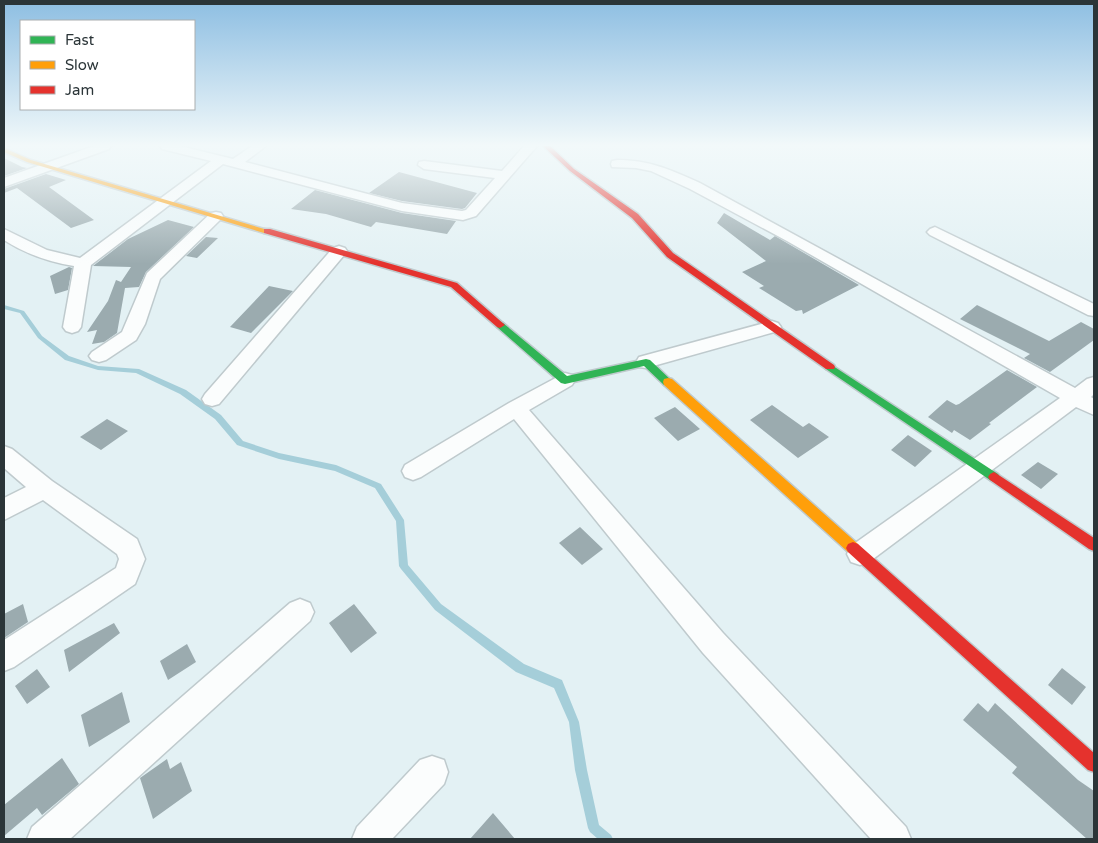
<svg xmlns="http://www.w3.org/2000/svg" width="1098" height="843" font-family="'Varela Round',sans-serif">
<style>
.lines{fill:none;stroke-linecap:round;stroke-linejoin:round}
.stream{fill:#a5ced9;fill-rule:evenodd}
.building{fill:#9babaf}
.street-casing{stroke:#bfcacd;stroke-width:3}
.fast-casing{stroke:#bfcacd;stroke-width:3}
.slow-casing{stroke:#bfcacd;stroke-width:3}
.jam-casing{stroke:#bfcacd;stroke-width:3}
.street{fill:#fbfdfd;fill-rule:evenodd}
.fast{fill:#30b455;fill-rule:evenodd}
.slow{fill:#ff9f0a;fill-rule:evenodd}
.jam{fill:#e5322d;fill-rule:evenodd}
</style>
<rect width="100%" height="100%" fill="#e3f1f4"/>
<g class="lines">
<!-- stream -->
<path class="stream" d="M4,305L24,311L42,336L69,356L98,366L139,369L186,390L221,415L243,441L279,453L336,465L381,484L404,520L408,565L441,604L524,664L562,680L579,722L587,770L599,825L611,835L613,839H598L590,832L588,828L575,770L569,722L554,688L516,672L435,610L401,569L399,566L396,521L375,488L335,471L279,459L237,445L215,419L180,394L136,373L98,370L65,360L38,338L20,313L4,309Z"/>
</g>
<!-- building -->
<path class="building" d="M4,158L22,167L27,168L4,176Z
M399,172L477,193L465,208L462,209L402,201L369,193Z
M46,174L66,180L49,187L94,220L71,228L17,188L4,193V189Z
M315,190L402,213L456,221L447,234L376,222L371,227L326,214L291,209Z
M724,213L770,240L775,236L859,285L803,314L802,310L796,311L759,288L764,286L742,272L766,261L717,223Z
M168,220L194,227L146,272L139,287L125,288L117,333L104,342L92,344L97,330L87,332L108,301L116,280L121,282L131,267L93,266L128,239Z
M206,237L218,238L197,258L186,256Z
M69,267L72,268L68,290L55,294L50,276Z
M269,286L293,291L251,333L230,327Z
M977,305L1049,341L1081,322L1094,329V340L1050,372L1024,358L1030,354L960,319Z
M1007,370L1037,387L989,423L991,424L970,440L954,430L952,433L928,417L947,400L956,405L959,404Z
M772,405L803,427L809,423L829,437L798,458L750,420Z
M675,407L700,429L678,441L654,418Z
M107,419L128,431L101,450L80,437Z
M908,435L932,451L915,467L891,450Z
M1038,462L1058,474L1041,489L1021,475Z
M580,527L603,549L582,565L559,543Z
M23,604L28,622L4,638V614Z
M354,604L377,633L351,653L329,623Z
M114,623L120,633L69,672L64,650Z
M187,644L196,662L168,680L160,661Z
M1062,668L1086,687L1072,705L1048,685Z
M37,669L50,687L27,704L15,686Z
M122,692L130,722L89,747L81,715Z
M978,703L988,712L995,703L1078,780L1094,791V839H1087L1012,773L1017,767L963,720Z
M62,758L79,784L42,815L37,808L4,836V805Z
M167,759L170,769L181,762L192,791L153,819L140,778Z
M493,813L515,839H470Z"/>
<g class="lines">
<!-- street casing -->
<g class="street-casing">
<path id="street" d="M94,146H111L109,149L4,187V178Z
M160,146H180L233,159L252,146H266L245,162L402,203L462,211L466,210L495,178L424,169L418,165L419,162L424,161L502,171L524,146H537L476,216L463,220L402,211L223,164L91,265L81,327L78,331L72,333L66,331L63,327L74,266C49,262 26,254 4,240V229L47,250L80,258L211,161L162,149Z
M617,160C650,160 671,170 700,183L1075,388L1087,379L1094,377V394L1091,397L1094,399V415L1076,407L869,562L860,565L851,562L847,554L851,546L1060,398L787,241L690,189L651,171L636,168L612,167L611,164L612,161Z
M216,212L221,213L223,216L221,219L160,279L145,324L136,340L106,360L99,362L92,360L89,356L92,352L122,332L147,273L211,213Z
M935,227L1094,304V316L1088,315L930,235L927,232L930,229Z
M339,246L345,248L347,251L345,254L219,404L212,406L205,404L202,399L205,394L333,248Z
M772,321L778,323L781,327L778,331L646,368L639,367L636,362L639,357Z
M565,373L572,375L575,380L572,385L529,410L723,633L906,827L911,839H871L703,653L514,419L421,477L413,480L405,477L402,471L405,465L509,403Z
M4,446L12,449L52,481L137,539L145,559L135,584L14,667L4,671V640L116,568L119,559L117,554L43,500L4,520V498L26,487L4,468Z
M300,599L310,603L314,612L310,621L70,839H27L32,827L290,603Z
M432,756L444,760L448,772L444,784L392,839H352L357,827L420,760Z"/>
</g>
<!-- fast casing -->
<g class="fast-casing">
<path id="fast" d="M500,322L503,323L567,376L646,359L650,360L673,382L672,385H664L644,366L565,384L561,383L497,327V323Z
M830,364L998,474L1000,477L998,480L994,482L990,480L826,369L825,367L826,365Z"/>
</g>
<!-- slow casing -->
<g class="slow-casing">
<path id="slow" d="M4,148L31,160L271,231L264,233L27,162L4,152Z
M668,378L672,379L858,544L860,548L858,552L853,554L848,552L664,385L663,382L664,379Z"/>
</g>
<!-- jam casing -->
<g class="jam-casing">
<path id="jam" d="M543,146H550L574,169L638,214L673,253L834,365L835,367L834,369H826L667,257L632,218L570,171Z
M264,229H270L457,283L505,325L500,328L497,327L451,287L264,233Z
M994,472L1094,538V551L1089,549L990,480L988,477L990,474Z
M853,542L858,544L1094,753V772L1088,770L848,552L846,548L848,544Z"/>
</g>
<!-- street -->
<use href="#street" class="street"/>
<!-- fast -->
<use href="#fast" class="fast"/>
<!-- slow -->
<use href="#slow" class="slow"/>
<!-- jam -->
<use href="#jam" class="jam"/>
</g>
<!-- sky -->
<linearGradient id="sky" x2="0" y2="1"><stop stop-color="#8dbee2"/><stop offset="0.55" stop-color="#f2f9fa"/><stop offset="1" stop-color="#f2f9fa" stop-opacity="0"/></linearGradient>
<rect width="1098" height="264" fill="url(#sky)"/>
<!-- border -->
<rect width="1098" height="843" fill="none" stroke="#2b3538" stroke-width="10"/>
<!-- legend -->
<rect x="20" y="20" width="175" height="90" fill="#ffffff" stroke="#aaaeaf"/>
<rect x="30" y="36" width="25" height="8" fill="#30b455" stroke="#aaaeaf"/>
<text x="65" y="45" font-size="15" fill="#2b3538">Fast</text>
<rect x="30" y="61" width="25" height="8" fill="#ff9f0a" stroke="#aaaeaf"/>
<text x="65" y="70" font-size="15" fill="#2b3538">Slow</text>
<rect x="30" y="86" width="25" height="8" fill="#e5322d" stroke="#aaaeaf"/>
<text x="65" y="95" font-size="15" fill="#2b3538">Jam</text>
</svg>
